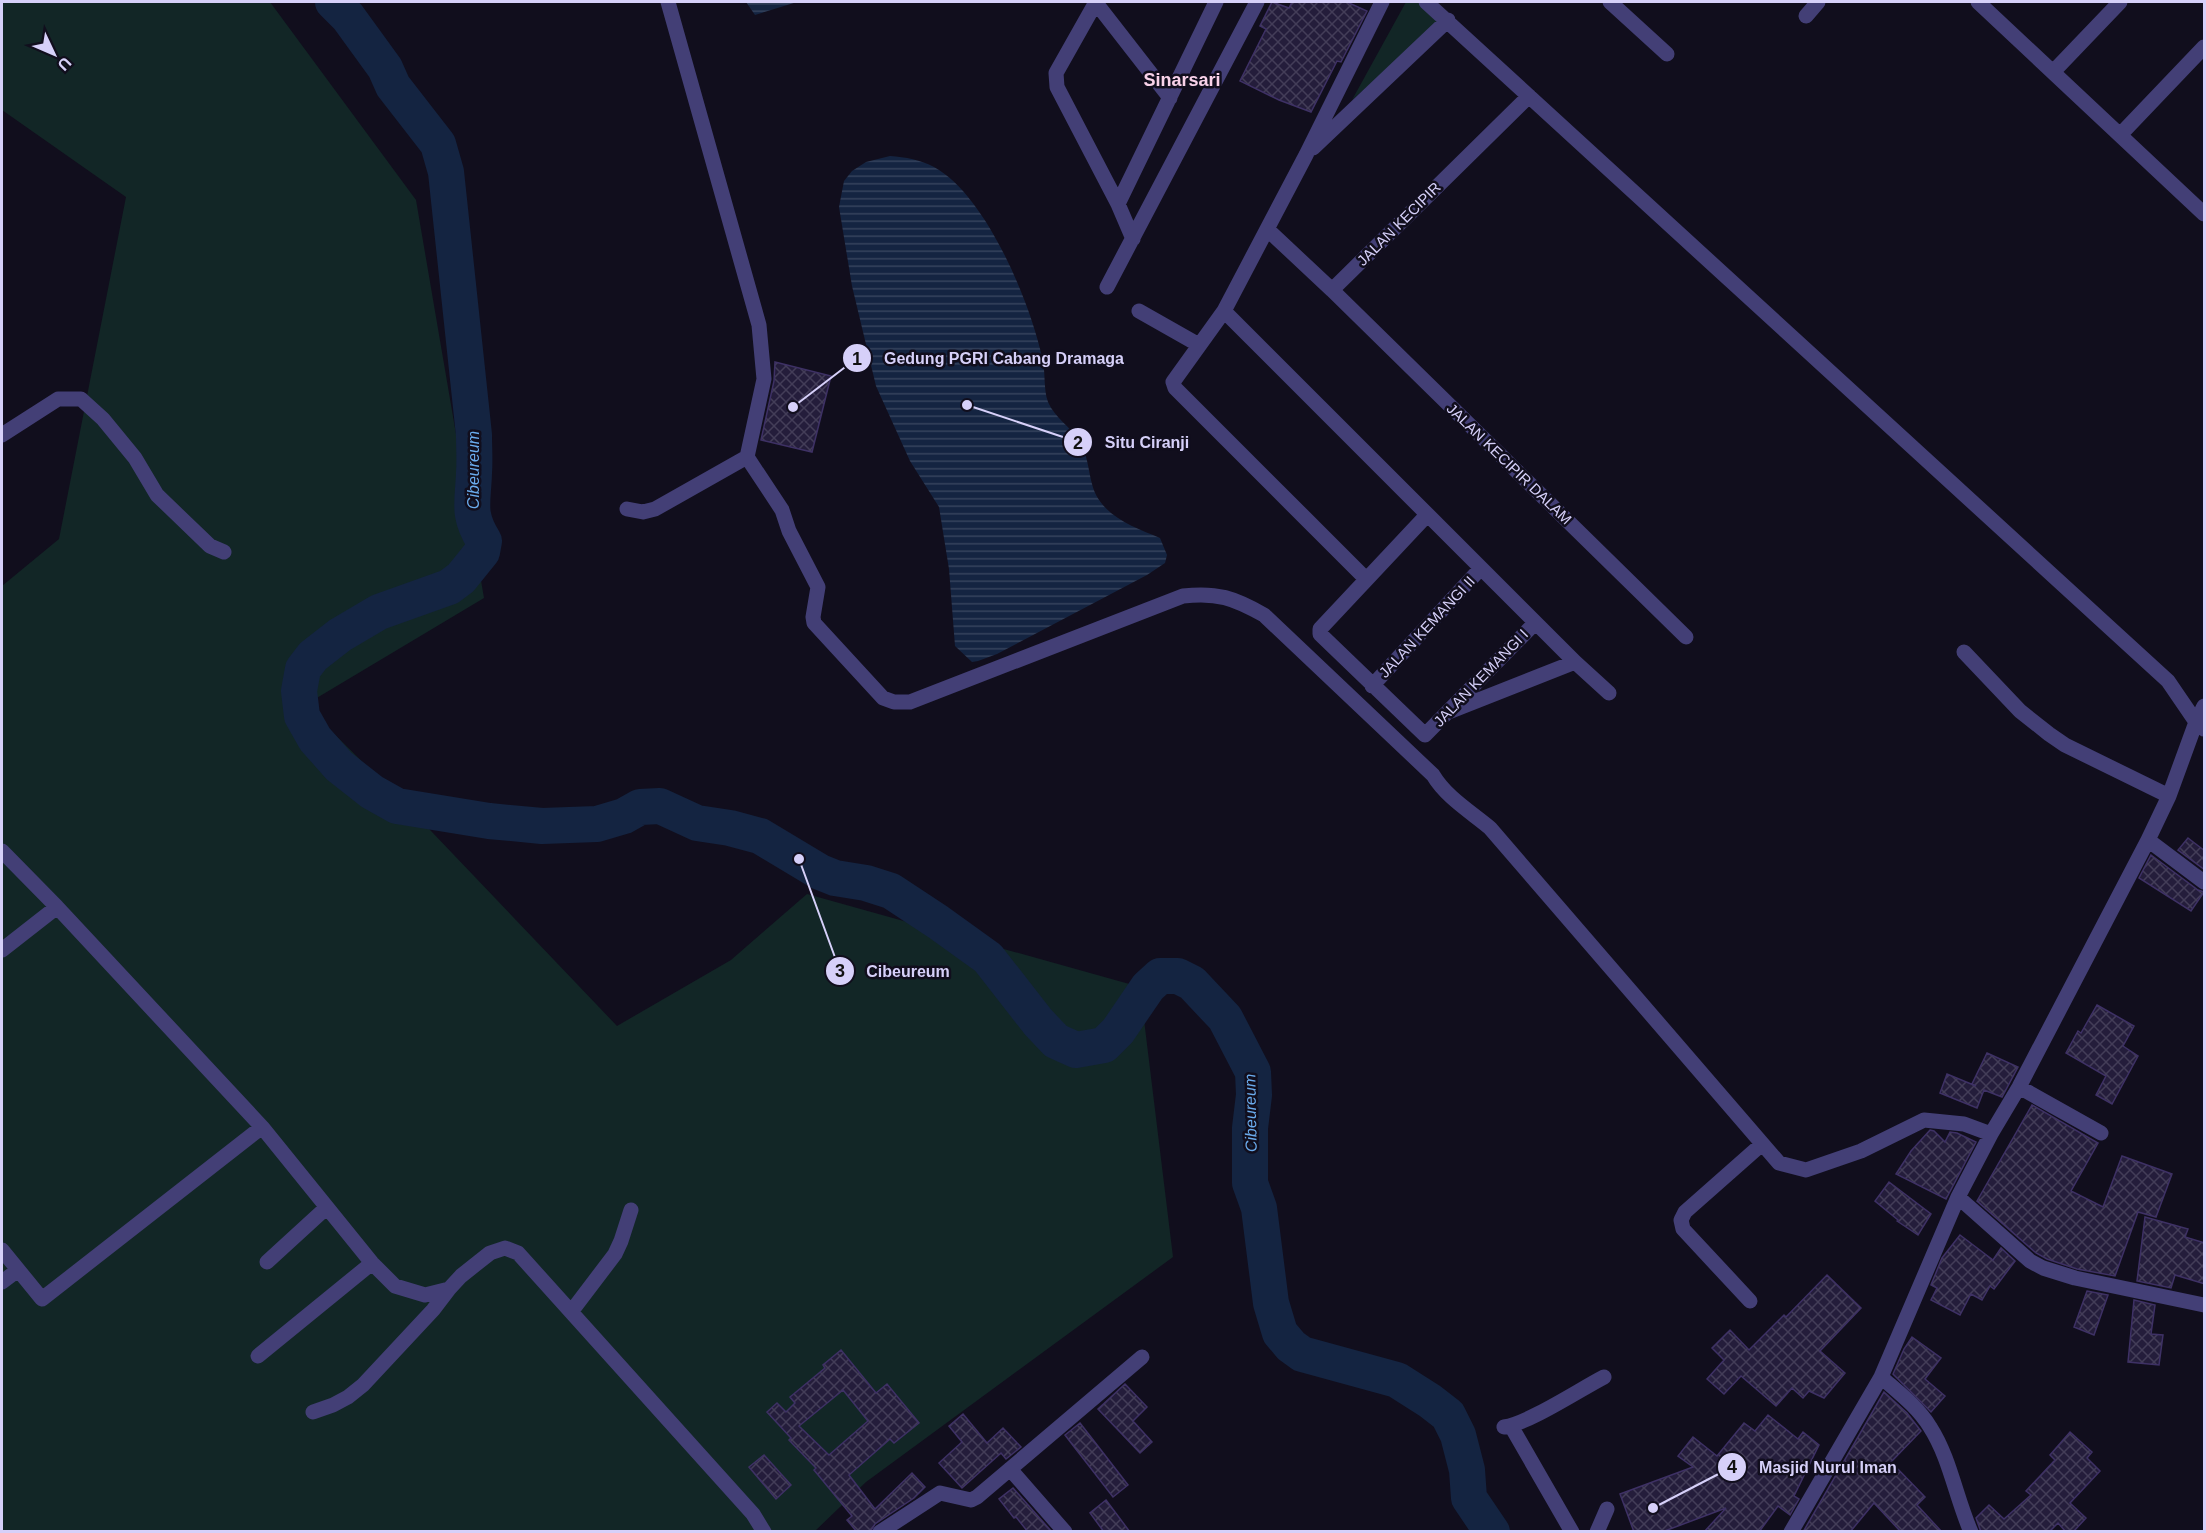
<svg xmlns="http://www.w3.org/2000/svg" width="2206" height="1533" font-family="Arial,sans-serif">
<style>
.green{fill:#122626}
.water{fill:url(#water-rules)}
.lines{fill:none;stroke-linecap:round;stroke-linejoin:round}
.river{stroke:#142441;stroke-width:36}
.building{fill:url(#building-cross-hatch);stroke:#3e3165;stroke-width:1.5;fill-rule:evenodd}
.minor{stroke:#433f76;stroke-width:15}
.labels{text-anchor:middle;stroke-width:5;stroke-linejoin:round;paint-order:stroke}
.street-label{font-size:15px;fill:#d6d0f9;stroke:#110e1d}
.water-label{font-size:16px;font-style:italic;fill:#6aabed;stroke:#110e1d}
.quarter-label{font-size:18px;font-weight:bold;fill:#f9d2e9;stroke:#110e1d}
.leader{fill:none;stroke:#d6d0f9;stroke-width:2}
.callout-dot{fill:#d6d0f9;stroke:#110e1d;stroke-width:2}
.mark-label{font-size:18px;text-anchor:middle;font-weight:bold;fill:#111}
.callout-label{font-size:16px;text-anchor:middle;font-weight:bold;fill:#d6d0f9;stroke:#110e1d;stroke-width:5;stroke-linejoin:round;paint-order:stroke}
</style>
<defs>
<pattern id="water-rules" width="6" height="5" patternUnits="userSpaceOnUse" patternTransform="scale(1.5)"><rect width="6" height="5" fill="#142441"/><path d="M0 2.5h6" fill="none" stroke="#35435d"/></pattern>
<pattern id="building-cross-hatch" width="8" height="8" patternUnits="userSpaceOnUse" patternTransform="scale(1.5)"><rect width="8" height="8" fill="#241d3b"/><path d="M0 0l8 8M0 8l8-8" fill="none" stroke="#433d58"/></pattern>
</defs>
<rect width="100%" height="100%" fill="#110e1d"/>
<!-- green -->
<path class="green" d="M2,2H270L416,200L484,598L305,705L411,810L617,1026L731,960L807,894L1140,987L1173,1257L866,1482L815,1531H2V586L59,539L126,197L2,110Z
M1406,2H1419L1441,22L1352,100Z"/>
<!-- water -->
<path class="water" d="M746,2H797L755,15Z
M890,156C905,157 921,160 934,167C986,195 1030,302 1042,357C1046,372 1043,388 1048,402C1055,418 1070,426 1079,441C1088,455 1088,469 1092,484C1100,516 1134,527 1160,538L1167,555L1165,563L1147,575L997,654L978,661L972,662L955,646L949,569L939,507L910,461L876,386L852,286L839,207L844,181L852,171L866,162Z"/>
<g class="lines">
<!-- river -->
<path class="river" d="M333,2L348,17L385,68L393,86L438,144L446,172L474,435C474,448 475,461 474,473C473,503 467,514 484,541L482,552L461,578L449,587L379,612L340,635L313,656L303,669L299,691L302,716L315,739L339,766L372,792L397,806L489,821L542,826L597,824L624,816L640,807L660,806L697,823L730,828L760,836L820,872L835,878L866,883L891,891L938,922L988,958L1038,1022L1056,1041L1076,1050L1104,1045L1118,1031L1148,987L1160,976H1178L1192,983L1225,1018L1253,1072L1254,1095L1250,1128V1183L1259,1208L1271,1303L1280,1333L1291,1346L1302,1354L1397,1380L1430,1401L1448,1415L1458,1435L1467,1470L1469,1498L1492,1532"/>
</g>
<!-- building -->
<path class="building" d="M1272,2L1289,8L1292,2H1347L1367,11L1341,62L1337,61L1311,112L1279,100L1240,81L1266,29L1260,26Z
M775,362L831,376L812,452L761,440L774,381Z
M2188,838L2205,851V870L2178,850Z
M2151,855L2198,890L2204,892L2191,911L2139,878Z
M2097,1005L2134,1026L2123,1046L2138,1056L2112,1104L2096,1095L2106,1076L2066,1053L2078,1031L2081,1033Z
M1987,1053L2018,1067L2002,1097L1984,1090L1977,1108L1940,1093L1947,1074L1976,1086L1972,1084Z
M2032,1105L2098,1143L2071,1191L2103,1207L2122,1156L2172,1174L2156,1217L2138,1212L2115,1276L2077,1269L2047,1259L2036,1253L1977,1201Z
M1930,1130L1934,1131L1945,1142L1950,1132L1957,1133L1976,1142L1946,1199L1896,1174L1911,1151Z
M1889,1182L1931,1214L1918,1235L1897,1221L1898,1220L1875,1201Z
M2145,1217L2188,1229L2185,1237L2205,1243V1284L2175,1275L2171,1288L2137,1281Z
M1960,1235L1993,1260L2001,1248L2015,1261L1994,1289L1990,1286L1982,1300L1971,1294L1960,1315L1931,1300L1937,1288L1931,1285L1942,1258Z
M1827,1275L1861,1308L1820,1351L1845,1373L1824,1398L1809,1391L1803,1398L1792,1388L1776,1406L1741,1376L1724,1394L1707,1379L1724,1360L1712,1348L1730,1330L1749,1350L1784,1315L1786,1317Z
M2087,1291L2108,1295L2094,1335L2074,1327Z
M2134,1300L2155,1305L2151,1334L2163,1335L2159,1365L2128,1362Z
M1912,1337L1941,1358L1925,1379L1945,1396L1931,1412L1893,1374L1904,1349Z
M841,1350L876,1393L887,1384L919,1423L894,1443L890,1439L849,1475L875,1509L912,1473L925,1487L914,1498L875,1524L870,1532H857L847,1520L852,1516L814,1470L816,1468L789,1440L791,1438L767,1412L777,1403L786,1412L795,1403L790,1397L825,1368L823,1365ZM843,1390L868,1421L829,1455L799,1426Z
M1125,1384L1147,1407L1133,1421L1152,1442L1140,1453L1098,1409Z
M1884,1392L1907,1413L1921,1431L1891,1462L1925,1497L1917,1505L1942,1532H1901L1874,1503L1850,1532H1803Z
M963,1414L987,1443L1003,1428L1021,1447L1006,1459L1001,1453L962,1488L939,1463L962,1442L949,1426Z
M1768,1415L1798,1439L1803,1432L1819,1445L1794,1496L1799,1499L1790,1515L1778,1506L1759,1532H1704L1726,1508L1662,1532H1634L1620,1494L1693,1467L1678,1456L1693,1437L1717,1456L1744,1423L1755,1431Z
M1080,1423L1128,1485L1113,1497L1065,1435Z
M2070,1432L2092,1452L2087,1458L2100,1471L2070,1503L2086,1518L2073,1532H2066L2058,1523L2049,1532H1981L1976,1518L1989,1505L2004,1519L2031,1495L2026,1491L2055,1460L2050,1455Z
M764,1455L791,1485L776,1499L749,1467Z
M1013,1488L1052,1532H1028L1016,1517L1014,1518L999,1499Z
M1106,1500L1130,1532H1104L1090,1513Z"/>
<g class="lines">
<!-- minor -->
<path class="minor" d="M668,2L759,325L764,379L747,457L782,510L789,531L818,587L813,617L814,623L883,698L894,702H910L1183,596C1217,592 1234,598 1264,615L1433,775C1446,797 1471,812 1490,828L1779,1163L1806,1170L1861,1151L1924,1120L1964,1124L1991,1134
M1096,2L1056,73L1057,87L1118,204L1133,239
M1426,2L2168,681L2196,722L2204,729
M1610,2L1667,54
M1978,2L2204,214
M1096,3L1170,98
M1806,16L1818,2
M2053,72L2120,2
M2120,135L2204,47
M1313,148L1448,20
M1118,204L1216,2
M1268,230L1332,290L1529,96
M1107,287L1257,2
M1332,290L1686,637
M1139,311L1199,345
M1224,311L1575,662L1451,711
M2,435L58,399H81L103,419L135,458L157,495L210,546L224,552
M627,509L643,512L655,509L747,457
M1427,515L1320,629V634L1425,735L1535,623
M1366,579L1175,388L1173,382L1224,311L1306,155L1382,2
M1964,652L2020,711L2049,734L2065,745L2169,796
M1575,662L1609,693
M1372,686L1481,568
M2148,840L2204,882
M2,851L57,907L262,1127L372,1263L395,1286L425,1295L449,1289L461,1276L490,1253L505,1248L518,1253L753,1514L764,1532
M2,950L57,907
M2019,1087L2101,1133
M1958,1197L2030,1261L2043,1268L2075,1278L2204,1305
M2,1250L42,1299L262,1127
M267,1262L326,1208
M2,1282L18,1270
M1750,1301L1683,1229L1681,1220L1685,1212L1762,1144
M571,1312L615,1254L621,1241L631,1210
M258,1356L372,1263
M1881,1377C1898,1392 1918,1407 1930,1427C1950,1458 1956,1498 1971,1532
M313,1412L333,1405L348,1397L363,1385L433,1310L449,1289
M1511,1426L1572,1532
M1504,1427C1529,1423 1579,1390 1604,1377
M1010,1469L1065,1532
M880,1532L940,1493L971,1500L977,1497L1142,1357
M1597,1532L1607,1509
M1791,1532L1881,1377L1958,1197L1991,1134L2019,1087L2148,840L2169,796L2196,722L2204,706"/>
</g>
<g class="labels">
<!-- street labels -->
<g class="street-label">
<text transform="translate(1399 224) rotate(-45)" y="5">JALAN KECIPIR</text>
<text transform="translate(1509 464) rotate(44)" y="5">JALAN KECIPIR DALAM</text>
<text transform="translate(1427 627) rotate(-47)" y="5">JALAN KEMANGI II</text>
<text transform="translate(1481 678) rotate(-46)" y="5">JALAN KEMANGI I</text>
</g>
<!-- water labels -->
<g class="water-label">
<text transform="translate(473 470) rotate(-90)" y="6">Cibeureum</text>
<text transform="translate(1250 1113) rotate(-91)" y="6">Cibeureum</text>
</g>
<!-- quarter labels -->
<g class="quarter-label">
<text x="1182" y="86">Sinarsari</text>
</g>
</g>
<!-- callouts -->
<path class="leader" d="M793 407L857 358M967 405L1078 442M799 859L840 971M1653 1508L1732 1467"/>
<g class="callout-dot">
<circle cx="793" cy="407" r="6"/>
<circle cx="967" cy="405" r="6"/>
<circle cx="799" cy="859" r="6"/>
<circle cx="1653" cy="1508" r="6"/>
<circle cx="857" cy="358" r="15"/>
<circle cx="1078" cy="442" r="15"/>
<circle cx="840" cy="971" r="15"/>
<circle cx="1732" cy="1467" r="15"/>
</g>
<g class="mark-label">
<text x="857" y="365">1</text>
<text x="1078" y="449">2</text>
<text x="840" y="977">3</text>
<text x="1732" y="1473">4</text>
</g>
<g class="callout-label">
<text x="1004" y="364">Gedung PGRI Cabang Dramaga</text>
<text x="1147" y="448">Situ Ciranji</text>
<text x="908" y="977">Cibeureum</text>
<text x="1828" y="1473">Masjid Nurul Iman</text>
</g>
<!-- border -->
<rect width="2206" height="1533" fill="none" stroke="#d6d0f9" stroke-width="6"/>
<!-- north arrow -->
<g transform="translate(54 54) rotate(134)" stroke="#110e1d" stroke-width="4.5" paint-order="stroke">
<path d="M0-4.5L10 22L0 15L-10 22Z" fill="#d6d0f9"/>
<text y="-9" font-size="16" font-weight="bold" text-anchor="middle" fill="#d6d0f9">U</text>
</g>
</svg>
